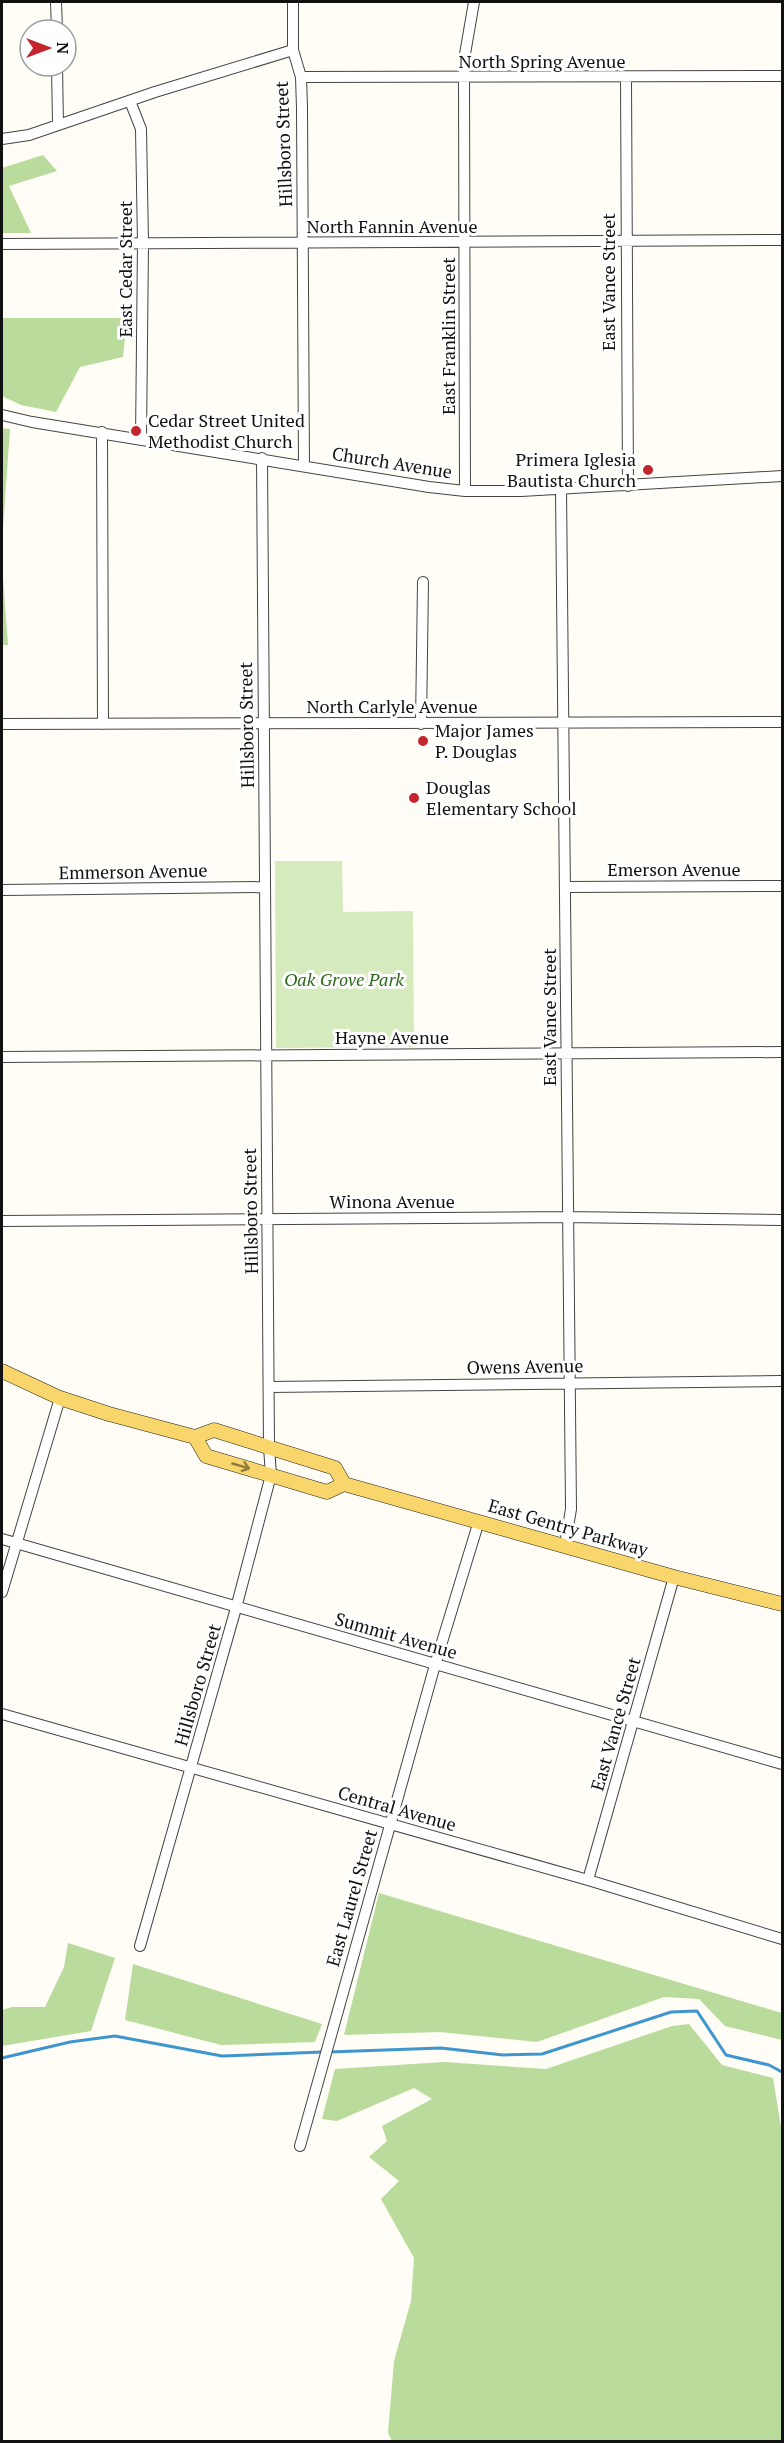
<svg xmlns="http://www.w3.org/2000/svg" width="784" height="2443" font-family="'PT Serif',serif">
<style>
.green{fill:#d5ebbd}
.forest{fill:#b9dc9c}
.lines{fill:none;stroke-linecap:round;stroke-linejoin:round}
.stream{stroke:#3f96cf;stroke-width:3}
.minor-casing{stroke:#444;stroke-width:12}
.major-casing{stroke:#222;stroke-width:15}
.minor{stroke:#fff;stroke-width:10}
.major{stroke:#f9d66b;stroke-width:14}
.oneway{stroke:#917d42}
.poi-dot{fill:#c4262e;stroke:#fff;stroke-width:2}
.labels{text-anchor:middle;stroke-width:6;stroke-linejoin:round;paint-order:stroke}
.street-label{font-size:18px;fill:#111;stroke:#fff}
.poi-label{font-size:18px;fill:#111;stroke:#fff;text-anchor:start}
.park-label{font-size:18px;font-style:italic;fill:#2f6b1f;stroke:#fff}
</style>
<rect width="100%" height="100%" fill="#fffdf5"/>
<!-- green -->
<path class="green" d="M275,861H342L343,912L413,911L414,1047L276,1048Z"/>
<!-- forest -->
<path class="forest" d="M43,155L57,171L9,186L31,233H2V168Z
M2,318H127L123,357L80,367L56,412L21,405L2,396Z
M2,428L10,429L2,543Z
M2,564L8,645H2Z
M379,1893L782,2013V2040L725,2026L699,1999L664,1997L537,2042L440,2032L344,2035Z
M68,1943L115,1958L91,2031L2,2046V2010L12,2007H45L64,1967Z
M133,1964L322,2024L315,2042L221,2045L125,2020Z
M689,2024L722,2065L773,2078L782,2133V2441H392L388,2433L394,2361L411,2301L414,2258L381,2199L399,2181L369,2157L387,2141L382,2126L432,2099L414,2088L337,2121L322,2119L335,2069L444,2062L546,2069L672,2026Z"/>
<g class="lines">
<!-- stream -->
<path class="stream" d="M329,2052L441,2048L503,2055L542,2054L671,2012L697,2011L726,2055L769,2065L782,2072
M2,2058L70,2042L115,2036L222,2056L322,2052"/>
<!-- minor casing -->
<g class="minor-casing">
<path id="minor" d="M56,2L57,30
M293,2V50L301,77L302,108L304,466
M57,66L58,125
M301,77L782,76
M626,78L628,486
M130,101L141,129L143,243L141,439
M2,139L29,135L155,92L293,50
M2,244L782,240
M2,415L32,422L429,487L465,491H521L782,476
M102,432L103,724
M561,489L571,1509L565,1545
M465,491L464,78L465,54L474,2
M2,724L782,722
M421,724L423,582
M565,887L782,886
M2,890L265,887
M2,1057L782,1052
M2,1221L566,1217L782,1220
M269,1387L782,1381
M2,1539L782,1764
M2,1592L60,1398
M2,1714L588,1880L782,1939
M588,1880L674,1577
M140,1946L236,1608L271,1475L269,1447L262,458
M300,2146L435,1665L479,1521"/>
</g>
<!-- major casing -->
<g class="major-casing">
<path id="major" d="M2,1371L60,1398L109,1414L195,1437L214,1430L335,1468L344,1484
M195,1437L206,1456L327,1492L344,1484L674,1577L782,1604"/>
</g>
<!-- minor -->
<use href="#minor" class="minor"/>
<!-- major -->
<use href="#major" class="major"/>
</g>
<!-- one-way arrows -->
<defs><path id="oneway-shaft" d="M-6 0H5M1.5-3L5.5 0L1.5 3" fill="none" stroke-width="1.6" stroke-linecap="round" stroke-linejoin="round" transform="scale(1.5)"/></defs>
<use class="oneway" href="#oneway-shaft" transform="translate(241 1466) rotate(16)"/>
<!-- markers -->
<g class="poi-dot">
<circle cx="136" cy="431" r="6"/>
<circle cx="648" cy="470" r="6"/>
<circle cx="423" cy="741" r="6"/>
<circle cx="414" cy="798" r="6"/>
</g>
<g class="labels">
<!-- street labels -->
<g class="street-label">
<text x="542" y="68">North Spring Avenue</text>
<text transform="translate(284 144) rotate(-92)" y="6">Hillsboro Street</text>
<text x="392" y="233">North Fannin Avenue</text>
<text transform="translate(126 269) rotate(-90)" y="6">East Cedar Street</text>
<text transform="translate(609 282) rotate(-90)" y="6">East Vance Street</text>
<text transform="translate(449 336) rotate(-90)" y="6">East Franklin Street</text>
<text transform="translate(392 463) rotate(9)" y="6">Church Avenue</text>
<text x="392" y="713">North Carlyle Avenue</text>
<text transform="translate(247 725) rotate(-91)" y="6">Hillsboro Street</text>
<text x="674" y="876">Emerson Avenue</text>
<text transform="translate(133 872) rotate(-1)" y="6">Emmerson Avenue</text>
<text transform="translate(550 1017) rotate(-90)" y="6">East Vance Street</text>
<text x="392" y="1044">Hayne Avenue</text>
<text x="392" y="1208">Winona Avenue</text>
<text transform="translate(251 1211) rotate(-91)" y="6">Hillsboro Street</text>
<text transform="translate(525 1367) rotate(-1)" y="6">Owens Avenue</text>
<text transform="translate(568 1528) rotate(16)" y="6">East Gentry Parkway</text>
<text transform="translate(396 1636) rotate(16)" y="6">Summit Avenue</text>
<text transform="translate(198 1685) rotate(-74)" y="6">Hillsboro Street</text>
<text transform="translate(616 1724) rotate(-74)" y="6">East Vance Street</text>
<text transform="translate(397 1809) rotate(16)" y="6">Central Avenue</text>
<text transform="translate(352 1898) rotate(-74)" y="6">East Laurel Street</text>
</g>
<!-- poi labels -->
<g class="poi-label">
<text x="148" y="427">Cedar Street United<tspan x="148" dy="21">Methodist Church</tspan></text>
<text x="636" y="466" text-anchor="end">Primera Iglesia<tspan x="636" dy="21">Bautista Church</tspan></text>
<text x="435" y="737">Major James<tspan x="435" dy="21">P. Douglas</tspan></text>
<text x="426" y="794">Douglas<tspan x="426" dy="21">Elementary School</tspan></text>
</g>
<!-- park labels -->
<g class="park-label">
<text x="344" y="986">Oak Grove Park</text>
</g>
</g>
<!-- border -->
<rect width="784" height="2443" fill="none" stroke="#111111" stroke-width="6"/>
<!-- north arrow -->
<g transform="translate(48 48) rotate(90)"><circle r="28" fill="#ffffff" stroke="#a0a0a0" stroke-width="1.5"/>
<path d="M0-4.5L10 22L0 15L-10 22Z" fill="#c4262e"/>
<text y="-9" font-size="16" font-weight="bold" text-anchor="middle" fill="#111111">N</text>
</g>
</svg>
